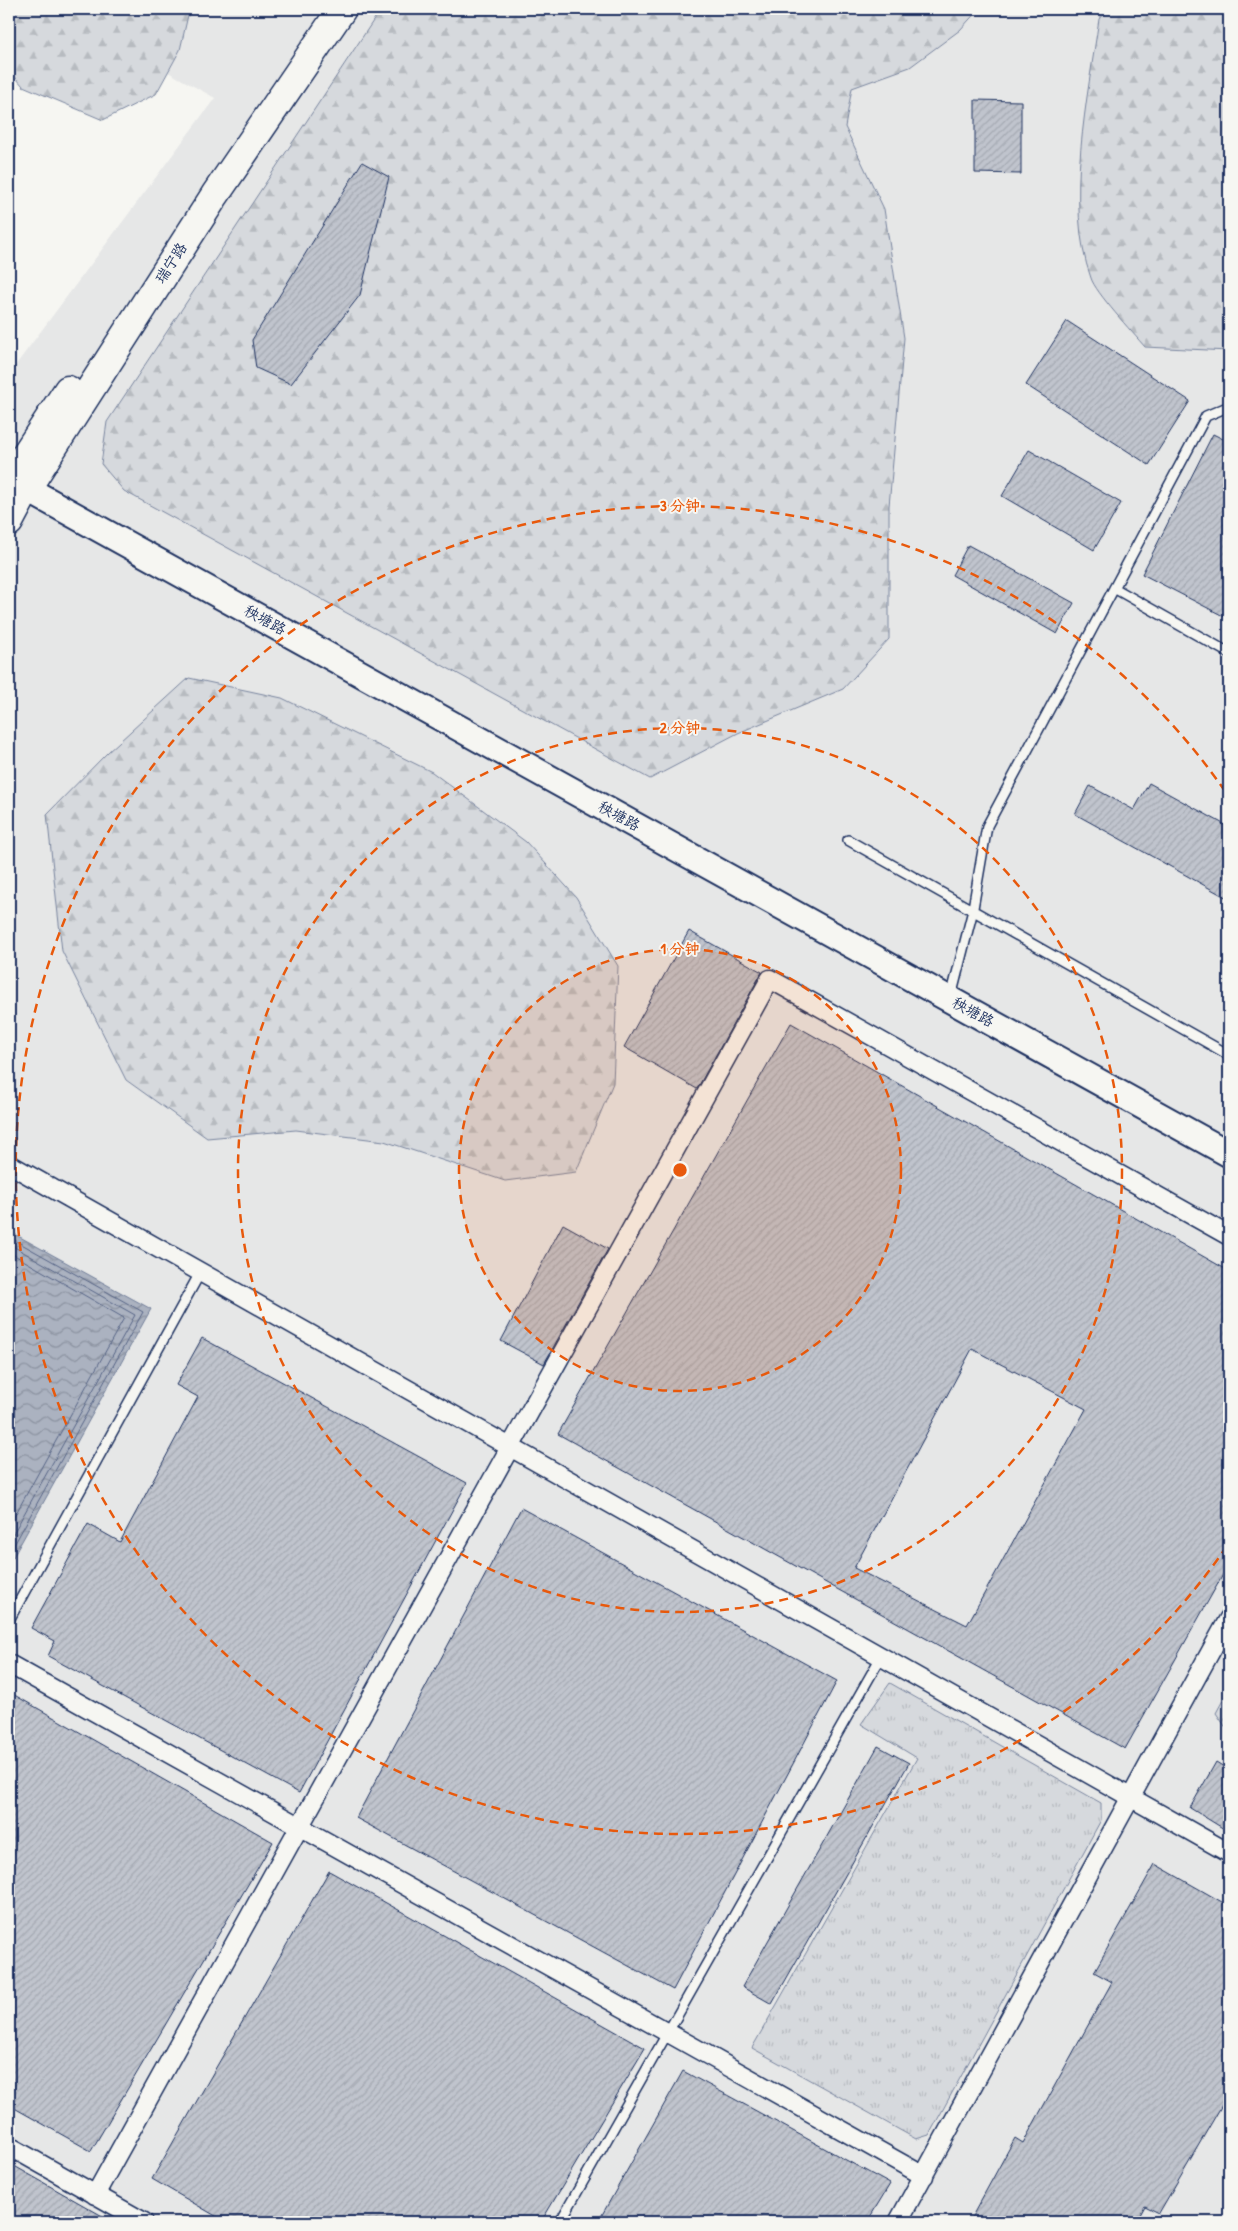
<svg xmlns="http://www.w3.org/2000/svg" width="1238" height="2231" font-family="'Patrick Hand','LXGW WenKai TC',sans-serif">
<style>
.built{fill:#e6e7e7}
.grass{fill:url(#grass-tufts);stroke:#78849e}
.forest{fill:url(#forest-firs);stroke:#78849e}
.water{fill:url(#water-waves);stroke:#717e99}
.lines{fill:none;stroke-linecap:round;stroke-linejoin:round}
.shore{stroke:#556385;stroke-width:1}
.building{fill:url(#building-hatch);stroke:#1b2f5e;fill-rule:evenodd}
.service-casing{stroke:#1b2f5e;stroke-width:12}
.minor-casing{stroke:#1b2f5e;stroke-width:21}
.secondary-casing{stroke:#1b2f5e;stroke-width:29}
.primary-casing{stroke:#1b2f5e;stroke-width:31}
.service{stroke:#f6f6f2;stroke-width:9}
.minor{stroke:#f6f6f2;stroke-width:18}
.secondary{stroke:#f6f6f2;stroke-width:25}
.primary{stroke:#f6f6f2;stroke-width:28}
.ring{fill:none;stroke:#e8590c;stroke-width:2.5;stroke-dasharray:9 6}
.labels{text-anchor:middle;stroke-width:4;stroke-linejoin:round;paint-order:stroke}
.street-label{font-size:15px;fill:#1b2f5e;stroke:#f6f6f2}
.centre{fill:#e8590c;stroke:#f6f6f2;stroke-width:2.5}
.ring-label{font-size:15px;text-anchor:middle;font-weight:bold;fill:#e8590c;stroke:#f6f6f2;stroke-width:4;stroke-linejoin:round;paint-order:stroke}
</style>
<defs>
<pattern id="grass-tufts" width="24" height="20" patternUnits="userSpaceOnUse" patternTransform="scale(1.25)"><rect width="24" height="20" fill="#d6d9dd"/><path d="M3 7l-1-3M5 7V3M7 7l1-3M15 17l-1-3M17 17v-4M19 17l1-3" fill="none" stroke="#b7bbc0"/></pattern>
<pattern id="forest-firs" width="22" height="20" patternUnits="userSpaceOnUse" patternTransform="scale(1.25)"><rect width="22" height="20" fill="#d6d9dd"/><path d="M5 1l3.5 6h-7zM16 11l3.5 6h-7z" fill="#b7bbc0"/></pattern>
<pattern id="water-waves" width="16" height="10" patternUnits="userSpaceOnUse" patternTransform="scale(1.25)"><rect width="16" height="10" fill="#abb2c0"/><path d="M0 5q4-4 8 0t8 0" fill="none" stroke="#8a919f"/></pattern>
<pattern id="building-hatch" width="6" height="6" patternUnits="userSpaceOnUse" patternTransform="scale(1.25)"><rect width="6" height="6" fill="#c0c4cd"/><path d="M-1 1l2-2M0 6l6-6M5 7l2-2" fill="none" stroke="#a4a9b2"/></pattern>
</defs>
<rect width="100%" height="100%" fill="#f6f6f2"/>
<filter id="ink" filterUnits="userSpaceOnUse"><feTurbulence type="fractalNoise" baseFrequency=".02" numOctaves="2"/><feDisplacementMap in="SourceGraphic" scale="10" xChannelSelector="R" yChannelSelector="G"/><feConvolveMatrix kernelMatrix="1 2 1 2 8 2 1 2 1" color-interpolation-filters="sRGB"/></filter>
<g filter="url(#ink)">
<!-- built -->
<path class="built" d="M189,9H1229V2222H9V374L215,98L168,72L180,50Z"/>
<!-- grass -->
<path class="grass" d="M890,1683L1101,1803V1820L929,2135L916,2139L752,2048L917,1758L861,1724Z
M1229,1689V1732L1216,1713Z"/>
<!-- forest -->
<path class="forest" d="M9,9H189V11L180,50L156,94L103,120L23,86L9,70Z
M381,9H979L960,30L910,67L852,88L845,127L884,209L904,338L889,506V639L843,689L738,733L650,779L124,491L101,464L107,422Z
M1107,9H1229V351L1145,347C1133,333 1095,292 1091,278C1064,205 1088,95 1099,19Z
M189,678L282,698L432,772L526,842L576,897L618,966L613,1083L576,1172L505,1181L384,1141L296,1130L207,1138L126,1080L62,951L47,814L108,752Z"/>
<!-- water -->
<path class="water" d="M9,1231L151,1309L12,1559L9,1560Z"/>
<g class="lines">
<!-- shore -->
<path class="shore" d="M9,1237L143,1312L9,1554
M9,1244L135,1315L9,1541
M9,1252L124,1318L9,1526"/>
</g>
<!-- building -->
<path class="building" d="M975,100L1021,101V174L975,173Z
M362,162L389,177L360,295L291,384L256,368L252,340Z
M1067,321L1190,401L1149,465L1026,385Z
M1213,434L1229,442V619L1142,574Z
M1029,450L1121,503L1094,550L1002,496Z
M968,545L1074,603L1057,634L952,575Z
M1149,783L1229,827V899L1075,814L1090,786L1134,810Z
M689,931L762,972L697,1089L624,1047Z
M791,1023L1229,1271V1564L1125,1749L558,1434ZM972,1349L1086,1409L967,1625L854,1568Z
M563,1224L608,1249L544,1364L501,1341Z
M202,1338L467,1483L299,1793L48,1656L55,1641L31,1628L88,1524L120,1542L198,1397L176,1385Z
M521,1508L837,1681L673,1990L356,1818Z
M9,1692L273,1842L91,2151L9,2105Z
M878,1746L909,1763L772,2004L742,1987Z
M1216,1762L1229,1770V1832L1190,1808Z
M1155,1864L1229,1906V2093L1159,2213L1145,2206L1136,2222H969L1015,2138L1023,2143L1112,1982L1094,1972Z
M329,1871L645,2048L541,2222H226L152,2179Z
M683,2071L890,2184L867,2222H598Z
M9,2163L113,2222H9Z"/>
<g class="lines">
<!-- service casing -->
<g class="service-casing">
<path id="service" d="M1114,588L1229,653
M848,840L1229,1055
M951,997L972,914L987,826L1206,416L1225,408H1229
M9,1620L200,1273
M560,2222L881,1657"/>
</g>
<!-- minor casing -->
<g class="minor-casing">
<path id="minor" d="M9,1164L1229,1853
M9,1664L924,2176
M9,2146L144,2222
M95,2195L770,979L1229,1236
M898,2222L1229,1618"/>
</g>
<!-- secondary casing -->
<g class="secondary-casing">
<path id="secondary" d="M9,479L1229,1154"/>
</g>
<!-- primary casing -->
<g class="primary-casing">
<path id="primary" d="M9,480L68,390
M9,522L27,488L215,195L342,9"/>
</g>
<!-- service -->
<use href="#service" class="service"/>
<!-- minor -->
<use href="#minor" class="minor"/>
<!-- secondary -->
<use href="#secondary" class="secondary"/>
<!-- primary -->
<use href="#primary" class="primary"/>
</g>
</g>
<!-- distance rings -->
<circle cx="680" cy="1170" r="221" fill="#e8590c" fill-opacity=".12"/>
<g class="ring">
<circle cx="680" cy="1170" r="221"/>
<circle cx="680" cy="1170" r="442"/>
<path d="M1227 1546A664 664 0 1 1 1227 794"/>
</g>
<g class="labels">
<!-- street labels -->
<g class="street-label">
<text transform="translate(171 263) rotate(-57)" y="5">瑞宁路</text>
<text transform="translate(265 620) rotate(29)" y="5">秧塘路</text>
<text transform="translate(619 816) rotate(29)" y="5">秧塘路</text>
<text transform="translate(973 1012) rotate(29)" y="5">秧塘路</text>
</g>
</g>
<circle cx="680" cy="1170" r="8" class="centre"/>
<g class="ring-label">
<text x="680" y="511">3 分钟</text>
<text x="680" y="733">2 分钟</text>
<text x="680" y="954">1 分钟</text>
</g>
<!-- margin -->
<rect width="1238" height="2231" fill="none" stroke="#f6f6f2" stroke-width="30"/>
<rect x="15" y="15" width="1208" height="2201" fill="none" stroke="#1b2f5e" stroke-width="2" filter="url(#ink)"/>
</svg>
